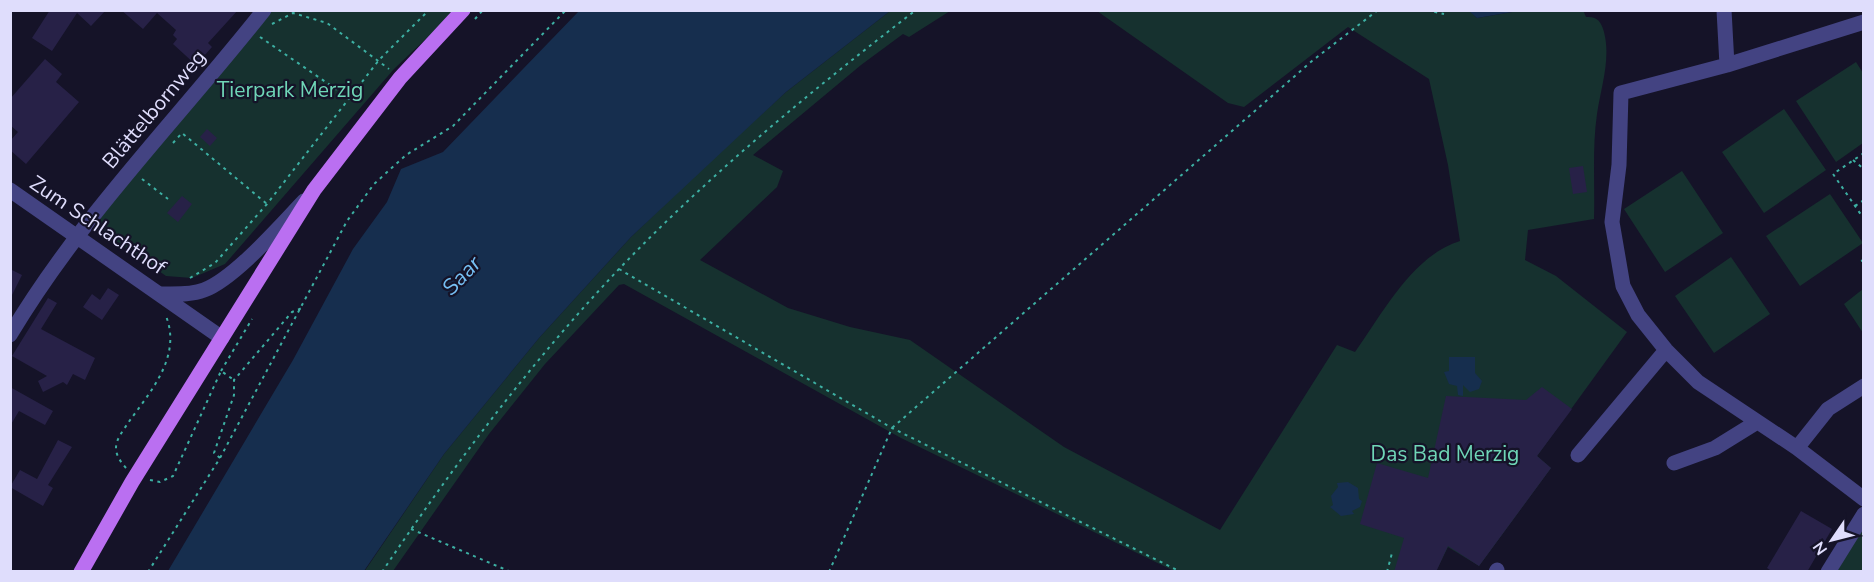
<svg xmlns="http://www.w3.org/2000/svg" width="1874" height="582" font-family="'Nunito Sans',sans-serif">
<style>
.green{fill:#16312f}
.water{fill:#162e4e}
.building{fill:#272147}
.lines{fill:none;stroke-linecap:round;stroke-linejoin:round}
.path{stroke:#3db0a3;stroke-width:2;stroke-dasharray:3 4.5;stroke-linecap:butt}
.minor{stroke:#434382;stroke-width:15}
.major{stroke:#ba6ff1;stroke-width:15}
.labels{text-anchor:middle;stroke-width:4.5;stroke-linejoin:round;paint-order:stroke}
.park-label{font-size:21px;fill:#6fd6b7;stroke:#151328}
.street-label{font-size:21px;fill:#dfddfc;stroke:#151328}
.water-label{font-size:22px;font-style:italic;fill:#75bef2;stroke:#151328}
</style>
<rect width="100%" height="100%" fill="#151328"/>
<!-- green -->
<path class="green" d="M1469,10L1477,18L1518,11L1583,10L1586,17C1597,16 1601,21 1604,32C1611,59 1601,87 1597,114C1592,148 1595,185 1594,219L1528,230L1525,260L1556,276L1627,332L1537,456L1551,468L1479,566L1448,547L1436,571H1174L901,438L624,284L619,285L545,364L489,434L393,571L364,572L444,454L539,338L631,237L705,166L786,92L890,11H950L909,37L903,34L861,65L753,155L783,171L777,187L700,260L788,308L850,327L910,340L1064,447L1220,530L1337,345L1355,352C1383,313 1412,256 1460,241L1448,165L1429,79L1348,27L1244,107L1228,103L1097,11Z
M271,11H455L394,69L225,264L192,278L166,276L102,231L100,213Z
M1856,62L1863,73V143L1836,162L1796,101Z
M1784,109L1826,170L1764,213L1722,152Z
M1682,171L1723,233L1665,272L1624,209Z
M1830,194L1863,243L1800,286L1766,236Z
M1731,257L1770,314L1714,353L1675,296Z
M1863,289V333L1844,304Z
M1863,527V571H1837Z"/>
<!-- water -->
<path class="water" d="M579,11H890L786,92L631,237L539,338L444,454L364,571H168L293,360L353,249L387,202L401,169L443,152Z
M1469,11H1518L1477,18Z
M1449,357H1475V373L1482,381L1479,389L1470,392L1463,385V396L1458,395L1457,386L1449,384L1444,372L1449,371Z
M1348,482L1358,488L1359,499L1362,501L1360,507L1352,511L1354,514L1341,516L1330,507L1333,505L1331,496L1338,487L1337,483Z"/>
<!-- building -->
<path class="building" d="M50,10H106L91,26L77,13L52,51L32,38Z
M121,10H238L208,43L212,47L196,65L173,44L177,39L173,35L176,30L157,13L143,29Z
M45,59L62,74L56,82L79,102L26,164L10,150V141L18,132L10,125V99Z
M207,129L217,138L210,146L200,137Z
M1583,166L1587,192L1573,194L1569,168Z
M182,196L192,204L178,222L167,213Z
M10,269L22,275L10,299Z
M108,288L119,295L102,320L83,307L92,294L100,300Z
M48,298L57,303L41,329L95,358L85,380L73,374L67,385L63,382L43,392L38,381L47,376L12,356Z
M10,387L53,411L45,425L19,411L10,426Z
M1542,387L1572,409L1537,456L1551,468L1479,566L1448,546L1436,572H1394L1404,538L1360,524L1377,463L1428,478L1446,396L1526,400Z
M58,440L72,447L48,485L53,488L43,506L10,487L20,470L37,479Z
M1801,511L1832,529L1807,572H1773L1767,568Z"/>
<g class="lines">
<!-- path -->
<path class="path" d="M1427,10L1444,14
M475,19L483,10
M272,24L293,13L327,23L389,69
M260,37L349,98
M173,143L182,133L267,204
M1864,153L1833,174L1864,219
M1853,160L1864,169
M142,179L168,199
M1855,206L1864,200
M1861,261L1864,260
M619,269L892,428L1181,572
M190,278L215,263L267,204L379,60L429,10
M221,371L252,319
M220,458L214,453L234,395V380L292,312L302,308
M126,468C121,462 116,456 116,448C116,439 123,431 128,423C150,392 182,357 166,316
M150,480L160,482L173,476L221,371L234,380
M411,529L511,572
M148,572L220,458L347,221L374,184L406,155L453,126L566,10
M382,572C454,465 531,362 619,269C710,174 812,90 916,10
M829,572L892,428L1312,61L1378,10
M1387,572L1392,553"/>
<!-- minor -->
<path class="minor" d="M1724,10L1727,65
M1864,22L1727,65L1621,93L1619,165L1612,222L1623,286L1638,315L1666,350L1698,382L1797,448L1864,499
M10,190L222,338
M162,294C176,294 191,295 204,290C234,279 281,225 304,201
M10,335C81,216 178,119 264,10
M1797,448L1828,409L1864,386
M1578,455L1666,350
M1674,463L1715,448L1757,422
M1496,572L1497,570
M1828,572L1864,514"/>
<!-- major -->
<path class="major" d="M81,572L132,482L314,190L400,78L463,10"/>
</g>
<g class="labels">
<!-- park labels -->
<g class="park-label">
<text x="290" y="97">Tierpark Merzig</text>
<text x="1445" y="461">Das Bad Merzig</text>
</g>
<!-- street labels -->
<g class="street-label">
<text transform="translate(154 109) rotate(-50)" y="7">Blättelbornweg</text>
<text transform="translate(98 225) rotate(34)" y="7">Zum Schlachthof</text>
</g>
<!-- water labels -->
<g class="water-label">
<text transform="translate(461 275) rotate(-46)" y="8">Saar</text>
</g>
</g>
<!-- border -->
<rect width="1874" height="582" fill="none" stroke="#dfddfc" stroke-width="24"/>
<!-- north arrow -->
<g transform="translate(1832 540) rotate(235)" stroke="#151328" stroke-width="4.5" paint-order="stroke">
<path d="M0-4.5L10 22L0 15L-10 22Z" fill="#dfddfc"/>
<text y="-9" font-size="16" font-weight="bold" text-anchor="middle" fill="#dfddfc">N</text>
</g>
</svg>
